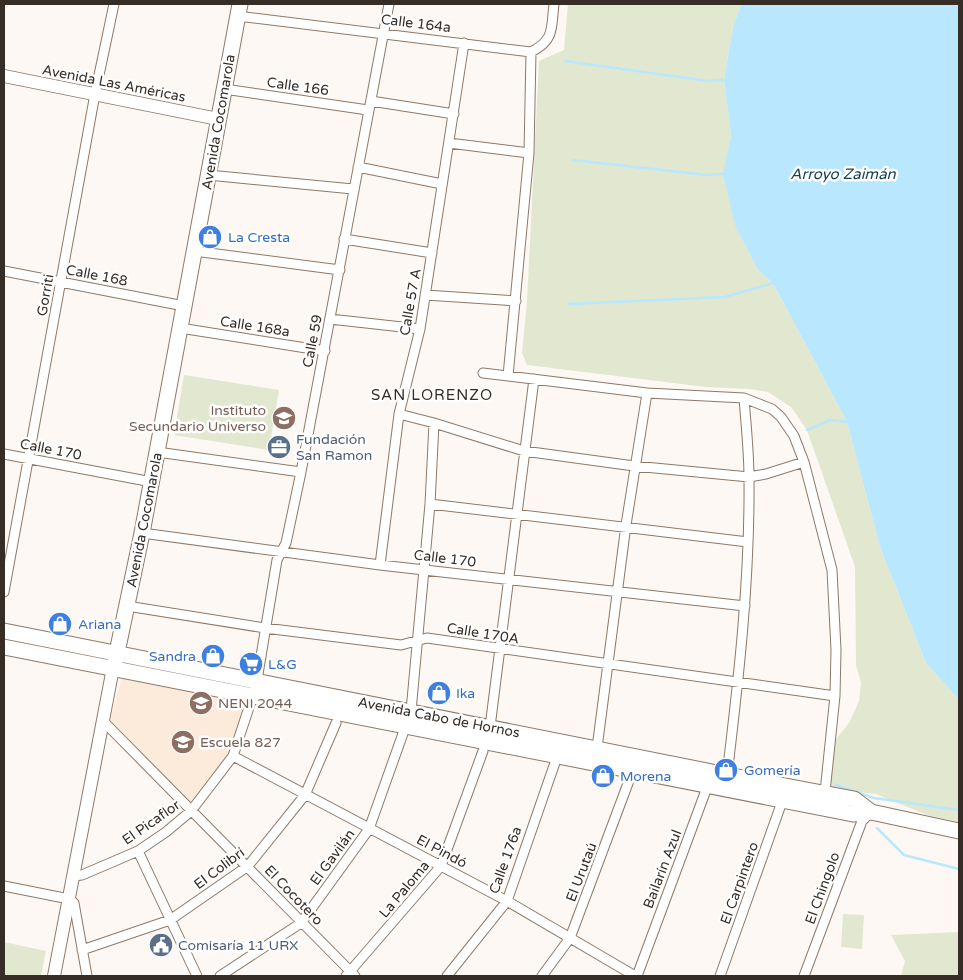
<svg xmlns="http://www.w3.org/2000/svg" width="963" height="980" font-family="'Varela Round',sans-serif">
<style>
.built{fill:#fceadb}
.green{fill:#e1e8cf}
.water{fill:#b9e7fd}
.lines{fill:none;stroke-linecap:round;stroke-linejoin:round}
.stream{stroke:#b9e7fd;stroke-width:2.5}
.street-casing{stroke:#8e7967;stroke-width:11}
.secondary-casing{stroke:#8e7967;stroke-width:14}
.primary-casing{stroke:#8e7967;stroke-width:17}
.street{stroke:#fff;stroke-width:9}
.secondary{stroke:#fff;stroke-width:12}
.primary{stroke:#fff;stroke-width:15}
.labels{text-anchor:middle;stroke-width:5;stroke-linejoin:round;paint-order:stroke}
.street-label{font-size:14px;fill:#362d26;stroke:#fff}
.shop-label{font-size:14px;fill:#366cbe;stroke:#fff;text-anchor:start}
.education-label{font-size:14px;fill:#785e54;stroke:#fff;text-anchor:start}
.service-label{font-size:14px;fill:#4e5e75;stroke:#fff;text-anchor:start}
.water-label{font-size:15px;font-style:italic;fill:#173d4d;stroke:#fff}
.neighbourhood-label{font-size:15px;letter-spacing:1px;fill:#362d26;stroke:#fff}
</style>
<rect width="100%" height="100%" fill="#fdf8f4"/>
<!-- built -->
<path class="built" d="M122,676L251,702L230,755L191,811L109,725Z"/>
<!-- green -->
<path class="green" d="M568,4H741L733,27L724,80L731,135L724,174L758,270L773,283L847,422L880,547L926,663L959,700V822L927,815L876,794L831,789L833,743L849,723L859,701L861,683L856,665L855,567L807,430L791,407L768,392L749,389L706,387L527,365L522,353L527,301L539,61L564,50Z
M184,375L279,390L269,450L174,435Z
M843,914L864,915L862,949L841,947Z
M959,932V976H901L905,961L891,935Z
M4,942L46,951L41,976H4Z"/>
<!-- water -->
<path class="water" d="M741,4H959V700L926,663L880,547L847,422L773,283L758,270L735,225L723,174L731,135L724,80L733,27Z"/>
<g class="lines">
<!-- stream -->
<path class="stream" d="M565,61L708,81L724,80
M573,160L707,175L723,174
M569,304L725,297L773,283
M807,430L830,420L847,422
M836,785L874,798L959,810
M877,828L904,855L959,869"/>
<!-- street casing -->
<g class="street-casing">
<path id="street" d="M237,16L531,52
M531,52C555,40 551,28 554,4
M224,89L368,110
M371,101L454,114
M449,143L529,153
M358,167L442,184
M208,175L353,189
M344,239L432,253
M194,251L340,270
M4,271L184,306
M425,295L516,301
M330,319L420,329
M180,328L325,351
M483,373L647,393L744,398L772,409L781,417L794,436L804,462L832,570L836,650L835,696L825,792
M508,376L529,153L531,52
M399,414L434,423L524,451L634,466L749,477L766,474L804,462
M157,452L301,472
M4,454L152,482
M430,504L748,542
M142,533L380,565L745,606
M380,565L399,414L420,329L464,43
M4,592L95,94L114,4
M127,606L265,628L401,645L427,638L835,696
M103,721L355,976
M490,727L534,379
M597,748L626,525L647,393
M233,756L507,901L635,976
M727,775C739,676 750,578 749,478C749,452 746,425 744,398
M138,851L197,976
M73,876L82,875L138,851L166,832L191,811L233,756L256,686L277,560L286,543L301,472L389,4
M4,886L69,899L74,903L87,976
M82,950L170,920L248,866L305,795L336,723
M220,976L301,923L369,829L411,711L430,504L434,423
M346,976L441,866L483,751
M447,976L507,901L558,754
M542,976L570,938L633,770
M637,976L709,782
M720,976L783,799
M804,976L862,821L871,812"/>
</g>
<!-- secondary casing -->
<g class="secondary-casing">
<path id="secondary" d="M4,76L218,119
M54,976L113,668"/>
</g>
<!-- primary casing -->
<g class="primary-casing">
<path id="primary" d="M4,631L727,775L854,799L871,812
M4,647L843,812L853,814L871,812L959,831
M115,662L142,533L240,4"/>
</g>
<!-- street -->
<use href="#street" class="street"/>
<!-- secondary -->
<use href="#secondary" class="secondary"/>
<!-- primary -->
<use href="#primary" class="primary"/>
</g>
<!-- icons -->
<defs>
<g id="shop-disc" transform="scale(1.25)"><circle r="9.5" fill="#3f7fe0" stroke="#fff"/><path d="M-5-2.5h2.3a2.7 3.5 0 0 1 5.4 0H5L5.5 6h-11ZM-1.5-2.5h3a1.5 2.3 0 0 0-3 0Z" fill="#fff"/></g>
<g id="school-disc" transform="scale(1.25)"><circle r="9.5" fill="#8d6e63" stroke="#fff"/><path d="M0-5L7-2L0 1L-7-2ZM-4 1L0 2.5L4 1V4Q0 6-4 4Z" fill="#fff"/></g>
<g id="office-disc" transform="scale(1.25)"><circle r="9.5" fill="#5c6f8a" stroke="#fff"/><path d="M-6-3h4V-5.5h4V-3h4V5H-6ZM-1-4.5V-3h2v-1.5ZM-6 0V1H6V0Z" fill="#fff"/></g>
<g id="supermarket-disc" transform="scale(1.25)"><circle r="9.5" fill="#3f7fe0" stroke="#fff"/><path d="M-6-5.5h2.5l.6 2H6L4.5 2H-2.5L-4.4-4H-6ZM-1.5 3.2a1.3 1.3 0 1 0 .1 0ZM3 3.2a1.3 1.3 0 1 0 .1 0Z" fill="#fff"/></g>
<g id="civic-disc" transform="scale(1.25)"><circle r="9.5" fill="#5c6f8a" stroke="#fff"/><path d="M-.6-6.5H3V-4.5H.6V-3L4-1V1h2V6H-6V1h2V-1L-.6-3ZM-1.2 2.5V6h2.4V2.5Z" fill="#fff"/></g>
</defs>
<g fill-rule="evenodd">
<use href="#shop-disc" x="210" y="237"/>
<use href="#school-disc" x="284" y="418"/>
<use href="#office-disc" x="279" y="447"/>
<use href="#shop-disc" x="60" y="624"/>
<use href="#shop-disc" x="213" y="656"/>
<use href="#supermarket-disc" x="251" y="664"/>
<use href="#shop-disc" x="439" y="693"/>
<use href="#school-disc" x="201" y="703"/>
<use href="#school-disc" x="183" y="742"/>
<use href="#shop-disc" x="726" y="770"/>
<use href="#shop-disc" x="603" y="776"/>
<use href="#civic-disc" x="161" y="945"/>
</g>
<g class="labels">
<!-- street labels -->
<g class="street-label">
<text transform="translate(416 23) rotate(7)" y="5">Calle 164a</text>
<text transform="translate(114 83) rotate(11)" y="5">Avenida Las Américas</text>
<text transform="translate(298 86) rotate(8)" y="5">Calle 166</text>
<text transform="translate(218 122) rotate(-80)" y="5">Avenida Cocomarola</text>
<text transform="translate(97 275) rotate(11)" y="5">Calle 168</text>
<text transform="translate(45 295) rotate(-80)" y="5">Gorriti</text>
<text transform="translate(410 302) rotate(-80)" y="5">Calle 57 A</text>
<text transform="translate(255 326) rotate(9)" y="5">Calle 168a</text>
<text transform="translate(312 341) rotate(-79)" y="5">Calle 59</text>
<text transform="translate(51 449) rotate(11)" y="5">Calle 170</text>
<text transform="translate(144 520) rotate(-79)" y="5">Avenida Cocomarola</text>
<text transform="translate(445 558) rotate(7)" y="5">Calle 170</text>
<text transform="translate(483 633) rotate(9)" y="5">Calle 170A</text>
<text transform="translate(439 717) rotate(11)" y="5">Avenida Cabo de Hornos</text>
<text transform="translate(151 822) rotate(-35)" y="5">El Picaflor</text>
<text transform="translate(442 851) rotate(28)" y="5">El Pindó</text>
<text transform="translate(332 857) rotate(-54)" y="5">El Gavilán</text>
<text transform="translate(505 860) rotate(-70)" y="5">Calle 176a</text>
<text transform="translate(219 868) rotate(-37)" y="5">El Colibrí</text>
<text transform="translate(662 869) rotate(-69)" y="5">Bailarín Azul</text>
<text transform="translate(581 872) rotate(-69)" y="5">El Urutaú</text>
<text transform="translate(739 883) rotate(-70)" y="5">El Carpintero</text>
<text transform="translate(822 888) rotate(-70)" y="5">El Chingolo</text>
<text transform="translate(404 889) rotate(-50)" y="5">La Paloma</text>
<text transform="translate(294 895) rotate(46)" y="5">El Cocotero</text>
</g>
<!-- shop labels -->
<g class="shop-label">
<text x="228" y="242">La Cresta</text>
<text x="78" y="629">Ariana</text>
<text x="196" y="661" text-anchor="end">Sandra</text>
<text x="268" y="669">L&amp;G</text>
<text x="456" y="698">Ika</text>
<text x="744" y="775">Gomería</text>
<text x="620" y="781">Morena</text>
</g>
<!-- education labels -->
<g class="education-label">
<text x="266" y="415" text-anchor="end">Instituto<tspan x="266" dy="16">Secundario Universo</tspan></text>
<text x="218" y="708">NENI 2044</text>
<text x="200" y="747">Escuela 827</text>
</g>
<!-- service labels -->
<g class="service-label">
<text x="296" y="444">Fundación<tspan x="296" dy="16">San Ramon</tspan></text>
<text x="178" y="950">Comisaría 11 URX</text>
</g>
<!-- water labels -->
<g class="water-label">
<text x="843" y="179">Arroyo Zaimán</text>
</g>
<!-- neighbourhood labels -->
<g class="neighbourhood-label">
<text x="432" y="400">SAN LORENZO</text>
</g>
</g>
<!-- border -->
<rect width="963" height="980" fill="none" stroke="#362d26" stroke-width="10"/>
</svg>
